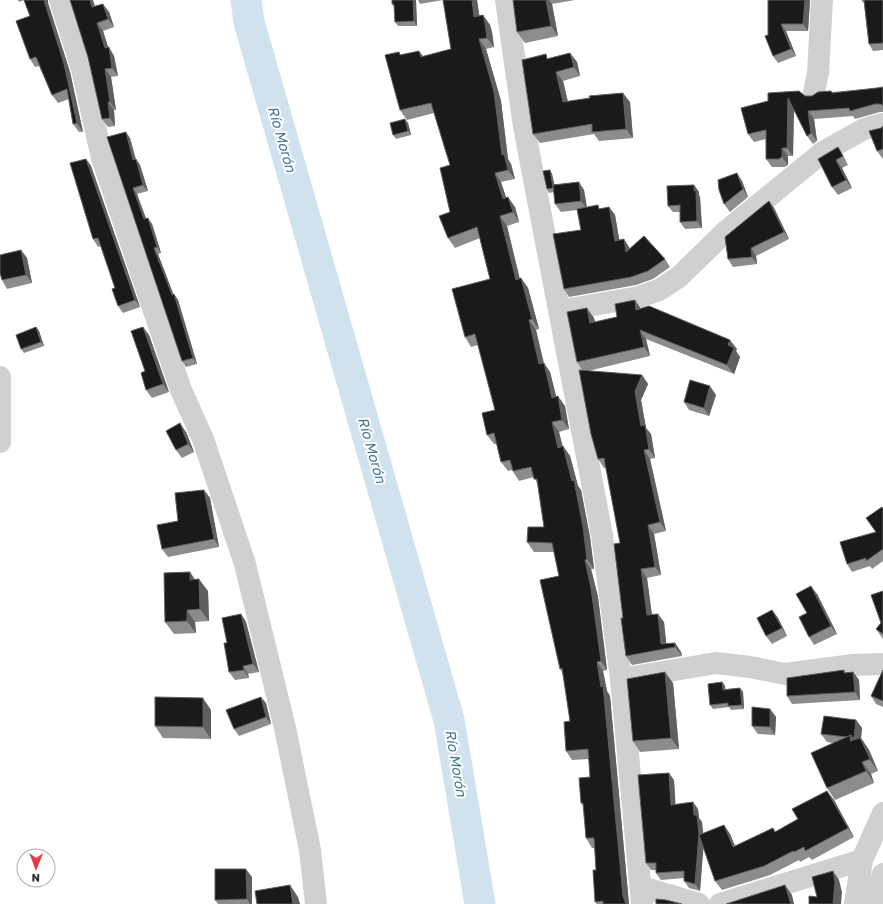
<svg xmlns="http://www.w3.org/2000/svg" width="883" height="904" font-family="'Golos Text',sans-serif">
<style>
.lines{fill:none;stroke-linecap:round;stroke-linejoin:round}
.river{stroke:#cfe2ee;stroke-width:31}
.minor{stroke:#d0d0d0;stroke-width:22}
.wall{fill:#8c8c8c}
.shaded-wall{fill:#5f5f5f}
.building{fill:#1a1a1a;stroke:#5f5f5f}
.labels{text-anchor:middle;stroke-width:4;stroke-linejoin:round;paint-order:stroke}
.water-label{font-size:14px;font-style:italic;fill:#3f7597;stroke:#fff}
</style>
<rect width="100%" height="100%" fill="#fff"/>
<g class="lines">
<!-- river -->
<path class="river" d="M246,0L249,22L449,720L480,904"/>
<!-- minor -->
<path class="minor" d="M60,0L82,69L102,158L181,390L203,439L245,564L285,728L310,850L316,904
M506,0L524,127L602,535L621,679L642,904
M814,92L818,73L822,0
M559,311L639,297L659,290L679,277L725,232L823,152L864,129L883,124
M0,377V442
M621,679L716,663L750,667L785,674L853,665L883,664
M642,887L699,904
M720,904L862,860
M855,904L862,860L883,813
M876,904L879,886L883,874"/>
</g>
<!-- wall -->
<path class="wall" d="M18,0H24L19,2Z
M24,0H48V3L70,72L83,132H79L73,124L69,99L58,103L52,95L39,66L35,67L30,59V16Z
M392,0H416L417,26H398L395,22L394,7L392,4Z
M418,0H443L420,4Z
M443,0H477L479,16L483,15L490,25L492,32L494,47L486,49L501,101L508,159L511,164L515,179L501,182L506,198L515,207L519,222L507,226L520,279L521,278L528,288L539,329L536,330L544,363L550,372L556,397L565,406L569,429L559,432L563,447V446L570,456L578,486L581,490L590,537L594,569H591L598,597L607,670L603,671L607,691L610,696L629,904H597L595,902L596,870L595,848H592L586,838L584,807L581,803L590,777L589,759L572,760L566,751L570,721L563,673L560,669L559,576L554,552H534L527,542L544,527L537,483L534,477L519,481L512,470L508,471L501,462L497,444H494L487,435L495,410L478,345L471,347L465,337L490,279L480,238L455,248L448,238L450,212V165L434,113L407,120L400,110L399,52L401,55L423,56L451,49Z
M513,0H575L552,4L558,36L525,43L517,32Z
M768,0H810L808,31H786L796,56L778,63L773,56L768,35Z
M861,0H883V50L873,51L869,44L864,3Z
M95,6L109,12L114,27L103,31L108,47L114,56L118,76L111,77L116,110H114L115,126L108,127L102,119L88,57Z
M570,53L577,62L580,76L563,81L568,102H630L633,138L599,141L594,134L540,143L533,134L549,58Z
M883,87V112H880L855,119L853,116L814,119L817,141L813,144L807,136L794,109L793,156H788V165L785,167H772L766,159V139L754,142L748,134L805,96H812L833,92L877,88Z
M408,123L411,135L396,139L393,135Z
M883,126V159L877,151L881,128Z
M107,137L130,138L136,159L140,165L148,191L137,194L146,218L152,224L161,253L158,254L173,294H174L178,300L197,364L186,367L182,361Z
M843,155L848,165L842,168L852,188L838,195L832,187L818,159Z
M86,159L91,166L140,307L123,313L118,306L115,288L101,246L98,247L93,239Z
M550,170L552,174L554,184L584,190L587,207L601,209L609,207L615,215L619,240L629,247L630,249L665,259L670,267L653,279L636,285L569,297L564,289L581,230L577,210L561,212L555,204L554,192L549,193L547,189Z
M742,181L748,197L730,212L724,204Z
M694,185L699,192V195L700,197L702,228L685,229L680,222V212H673L668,206Z
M769,201L774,208L789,239L756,256L757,264L733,267L728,259Z
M21,250L27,258L32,283L7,289L2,280Z
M640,308L737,349L736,351L740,357L734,374L646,339L650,356L588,371L642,375L648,384L641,400L646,428L651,434L655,458L650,459L666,531L654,534L661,575L647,578L652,614L664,622L666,644L675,643L681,652L682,656L632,665L626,656L620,543L606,468H604L598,459L582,370L577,362L594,318L595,322L617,317Z
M36,327L39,331L44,346L24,353L21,349Z
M149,335L169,392L152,398L146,390L145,371Z
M716,395L709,416L689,410L684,402Z
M186,432L194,452L182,458L176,450Z
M204,490L210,498L219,547L168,557L162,549L178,521Z
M883,509V561L872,569L870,566L852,572L847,564L876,532Z
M208,591L209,621L195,622L196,633L174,634L165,622Z
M883,591V639L876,629L881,623Z
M817,594L837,634L814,645L809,637L807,613Z
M772,610L778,618L787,636L772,644L766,636Z
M241,614L246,622L259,672L248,674L249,678L235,680L229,672L227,643Z
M844,670L846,673L853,672L859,680L860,700L792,704L787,696Z
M883,670V707L876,704L871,696Z
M722,682L725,686V689L740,688L743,692L744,709L731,710L729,707L713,709L710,705Z
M673,683L679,749L640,752L633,741Z
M266,703L271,724L239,736L234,729Z
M770,709L776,717L775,735L758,734L752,726Z
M211,710V739L163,738L155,726Z
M856,720L862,728L861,738L869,750L878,771L871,774L874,783L835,800L827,788L833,743L827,742L821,734Z
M674,780L675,804L698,809L699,818L702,822L703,834L724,825L730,834L735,846L776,832L798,819L827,791L834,800L854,837L812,860L809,857L800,862L799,860L770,875L722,890L715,881L703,846L700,891L689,888L684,881V878L661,880L656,873V870H651L646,863Z
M252,877V904H218L215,900Z"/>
<!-- shaded-wall -->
<path class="shaded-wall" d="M44,0H48V3L70,72L83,132L77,123Z
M90,0H93L98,16L92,7Z
M413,0H416L417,26L414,21Z
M472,0H477L481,26L474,17Z
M546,0H549L552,4L558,36L551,26Z
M805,0H810L808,31L803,24Z
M103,4L109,12L114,27L108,19Z
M483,15L490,25L492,32L494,47L487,38Z
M97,23L103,31L109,50V47L114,56L118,76L112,68Z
M781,24L786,31L796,56L791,49Z
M479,39L486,49L501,101L508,159L511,164L515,179L508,170L502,155Z
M419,51L426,60L421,57Z
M570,53L577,62L580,76L574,67Z
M105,69L111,77L116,110L110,102Z
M556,72L563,81L570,111L563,102Z
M623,93L630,102L633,138L626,129Z
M788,98L794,106L793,156L787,148Z
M108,102L114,110L115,126L110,118Z
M808,111L814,119L817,141L811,133Z
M405,119L408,123L411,135L408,131Z
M126,132L130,138L137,166L133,160Z
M782,148L788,156V165L782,157Z
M86,159L91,166L140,307L135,300Z
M136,159L140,165L148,191L143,185Z
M836,160L842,168L852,188L846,180Z
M550,170L552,174L556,192L553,188Z
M495,173L501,182L510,209L503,199Z
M737,173L742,181L748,197L743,189Z
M579,182L584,190L587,209L581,201Z
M694,185L699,192V195L700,197L702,228L697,221Z
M133,188L137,194L148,225L144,219Z
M508,197L515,207L519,222L513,212Z
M769,201L774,208L789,239L784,232Z
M609,207L615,215L621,249L615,241Z
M500,216L507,226L522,289L516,280Z
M148,218L152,224L161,253L157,247Z
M624,239L629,247L632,259L626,252Z
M154,248L158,254L176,301L172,295Z
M751,248L756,256L757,264L752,257Z
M21,250L27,258L32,283L26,275Z
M521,278L528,288L539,329L532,319Z
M174,294L178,300L197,364L193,358Z
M635,300L641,309L636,310Z
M587,308L594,318L597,332L590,323Z
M529,320L536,330L546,374L539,364Z
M36,327L39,331L44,346L41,342Z
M143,327L149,335L169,392L163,384Z
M640,330L646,339L650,356L644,347Z
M730,340L737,349L736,351L740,357L734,374L727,365L728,345Z
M544,363L550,372L559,407L552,398Z
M642,375L648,384L641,400L646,428L651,434L655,458L649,449L641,426L635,391Z
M710,386L716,395L709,416L704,408Z
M558,396L565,406L569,429L562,420Z
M552,422L559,432L565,457L558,448Z
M180,423L186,432L194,452L188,444Z
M563,446L570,456L578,486L581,490L590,537L594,569L587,559L572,481Z
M644,450L650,459L666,531L660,522Z
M204,490L210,498L219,547L214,539Z
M648,525L654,534L661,575L655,567Z
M585,560L591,569L598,597L607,670L601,661Z
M641,569L647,578L653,624L647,615Z
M190,572L198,584L190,580Z
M199,579L208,591L209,621L200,609Z
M811,586L817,594L837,634L831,626Z
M187,610L195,622L196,633L187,621Z
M772,610L778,618L787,636L782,628Z
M241,614L246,622L259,672L253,664Z
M658,614L664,622L667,649L661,644Z
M675,643L681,652L682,656L675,647Z
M597,662L603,671L607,691L610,696L629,904H626L623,896L601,687Z
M243,666L248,674L249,678L244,670Z
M665,672L673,683L679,749L671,738Z
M853,672L859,680L860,700L855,692Z
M722,682L725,686L726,694L723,690Z
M740,688L743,692L744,709L742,705Z
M261,697L266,703L271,724L266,717Z
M203,698L211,710V739L203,727Z
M770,709L776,717L775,735L770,727Z
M856,720L862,728L861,738L869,750L878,771L854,738Z
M851,735L859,747L850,741Z
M862,762L871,774L874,783L866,771Z
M669,773L674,780L676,812L671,805Z
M827,791L834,800L854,837L848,828Z
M693,802L698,809L699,818L702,822L704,841L700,891L695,884L694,815Z
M724,825L730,834L739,856L733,847Z
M246,869L252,877V904H250L247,899Z
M833,871L839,880L842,892L841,904H833Z
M290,885L298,897L300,904H293Z
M785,885L792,895L794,904H791Z"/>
<!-- building -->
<path class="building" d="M24,0H44L64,64L77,123L73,124L67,89L52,95L36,57L30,59L16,21L30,16Z
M70,0H90L92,7L103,4L108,19L97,23L105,48L109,47L112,68L105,69L110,102H108L110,118L102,119L88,57Z
M392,0H413L414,21L395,22L394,4H392Z
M443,0H472L474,17L483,15L485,23L487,38L479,39L494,92L502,155L504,154L508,170L495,173L503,199L508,197L513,212L500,216L516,280L521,278L532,319L529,320L539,364L544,363L552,398L558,396L562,420L552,422L558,448L563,446L572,481L574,480L583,527L587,559L585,560L591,588L601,661L597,662L601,687L603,686L623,896L626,904H603V901L595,902L593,870H596L594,838H586L583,803H581L579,778L590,777L588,749L566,751L564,722L570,721L562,668L560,669L540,580L559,576L552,543L527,542L528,527H544L537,479H534L531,467L513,471L510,460L501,462L494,433L487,435L482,413L495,410L475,334L465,337L452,289L490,279L477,227L448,238L439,216L450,212L440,168L450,165L431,103L400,110L385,55L399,52L400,55L419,51L421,57L451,49Z
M513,0H546L551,26L517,32Z
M768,0H805L803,24H781L791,49L773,56L765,36L768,35Z
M864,0H883V43L869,44Z
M570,53L574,67L556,72L563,102L590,98L589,96L623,93L626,129L592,132V124L533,134L522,60L546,54L547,59Z
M883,87V106L881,104H875L850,111L849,108L808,111L811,133L807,136L788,98L787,148H782V157L779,159H766V130L748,134L741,108L768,101V93L799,91L805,96H812L818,92L831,91L832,93L877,88Z
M405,119L408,131L393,135L390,123Z
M883,126V149L877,151L869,131L881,128Z
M126,132L133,160L136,159L143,185L133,188L144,219L148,218L157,247L154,248L172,295L174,294L193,358L182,361L107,137Z
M838,147L843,156L836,160L846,180L832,187L818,159Z
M86,159L135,300L118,306L112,289L115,288L98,238L93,239L70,163Z
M550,170L553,188L547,189L543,171Z
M737,173L743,189L724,204L719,190L718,180Z
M579,182L581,201L555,204L553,185Z
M694,185V191L696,190L697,221L680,222V205L668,206L667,186Z
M769,201L784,232L751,248L752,257L728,259L725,237Z
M598,205L599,209L609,207L615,241L624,239L626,252L644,236L665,259L648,271L631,277L564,289L553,234L581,230L577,209Z
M21,250L26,275L2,280L0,273V255Z
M635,300L636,310L649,306L730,340L728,345L734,348L727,365L640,330L644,347L577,362L567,312L587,308L590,323L617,317L615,304Z
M36,327L41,342L21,349L16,335Z
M143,327L163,384L146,390L141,373L145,371L131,331Z
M579,370L642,375L635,391L641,426L645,425L649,449L644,450L660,522L648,525L655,567L641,569L647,615L658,614L661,644L675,643V647L626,656L621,618H623L614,544L620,543L604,458L598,459L591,434Z
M690,380L710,386L704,408L684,402Z
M180,423L188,444L176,450L166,431Z
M204,490L214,539L162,549L157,525L178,521L175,493Z
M882,507L883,509V549L866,561V558L847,564L840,542L876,532L866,518Z
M190,572V580L199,579L200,609L187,610V621L165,622L164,573Z
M811,586L831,626L809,637L799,617L807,613L796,594Z
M883,591V634L876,629L881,623L871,595Z
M772,610L782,628L766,636L757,618Z
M241,614L253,664L243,666L244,670L229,672L224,643H227L222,618Z
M844,670V673L853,672L855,692L787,696V678Z
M883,670V701L871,696Z
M665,672L671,738L633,741L627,679Z
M722,682L723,690L740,688L742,705L728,706V703L710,705L708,684Z
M155,697L203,698V727L155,726Z
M261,697L266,717L234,729L226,710Z
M752,707L770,709V727L752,726Z
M824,716L856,720L854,738H853L851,735L847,737L821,734Z
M851,735L850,741L860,738L870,759L862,762L866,771L827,788L811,753Z
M669,773L671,805L693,802L694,815H697L699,834L695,884L684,881V871L656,873V863H646L638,775Z
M827,791L848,828L805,851L804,847L794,852L793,851L764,866L715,881L699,835L724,825L733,847L773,828L775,832L798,819L792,809Z
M215,869H246L247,899L215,900Z
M833,871L835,882L833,904H809V896L817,897L812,877Z
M290,885L293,904H257L255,891Z
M785,885L791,904H726Z
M656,899L666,900L682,904H656Z"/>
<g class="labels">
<!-- water labels -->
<g class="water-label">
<text transform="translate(282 139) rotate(74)" y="5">Río Morón</text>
<text transform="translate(372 450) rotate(74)" y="5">Río Morón</text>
<text transform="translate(456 763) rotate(80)" y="5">Río Morón</text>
</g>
</g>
<!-- north arrow -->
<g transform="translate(36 868) rotate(181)"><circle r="19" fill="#ffffff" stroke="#adadad"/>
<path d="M0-3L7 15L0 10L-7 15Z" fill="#e63946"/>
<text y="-6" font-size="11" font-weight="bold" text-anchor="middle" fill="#333333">N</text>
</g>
</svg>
